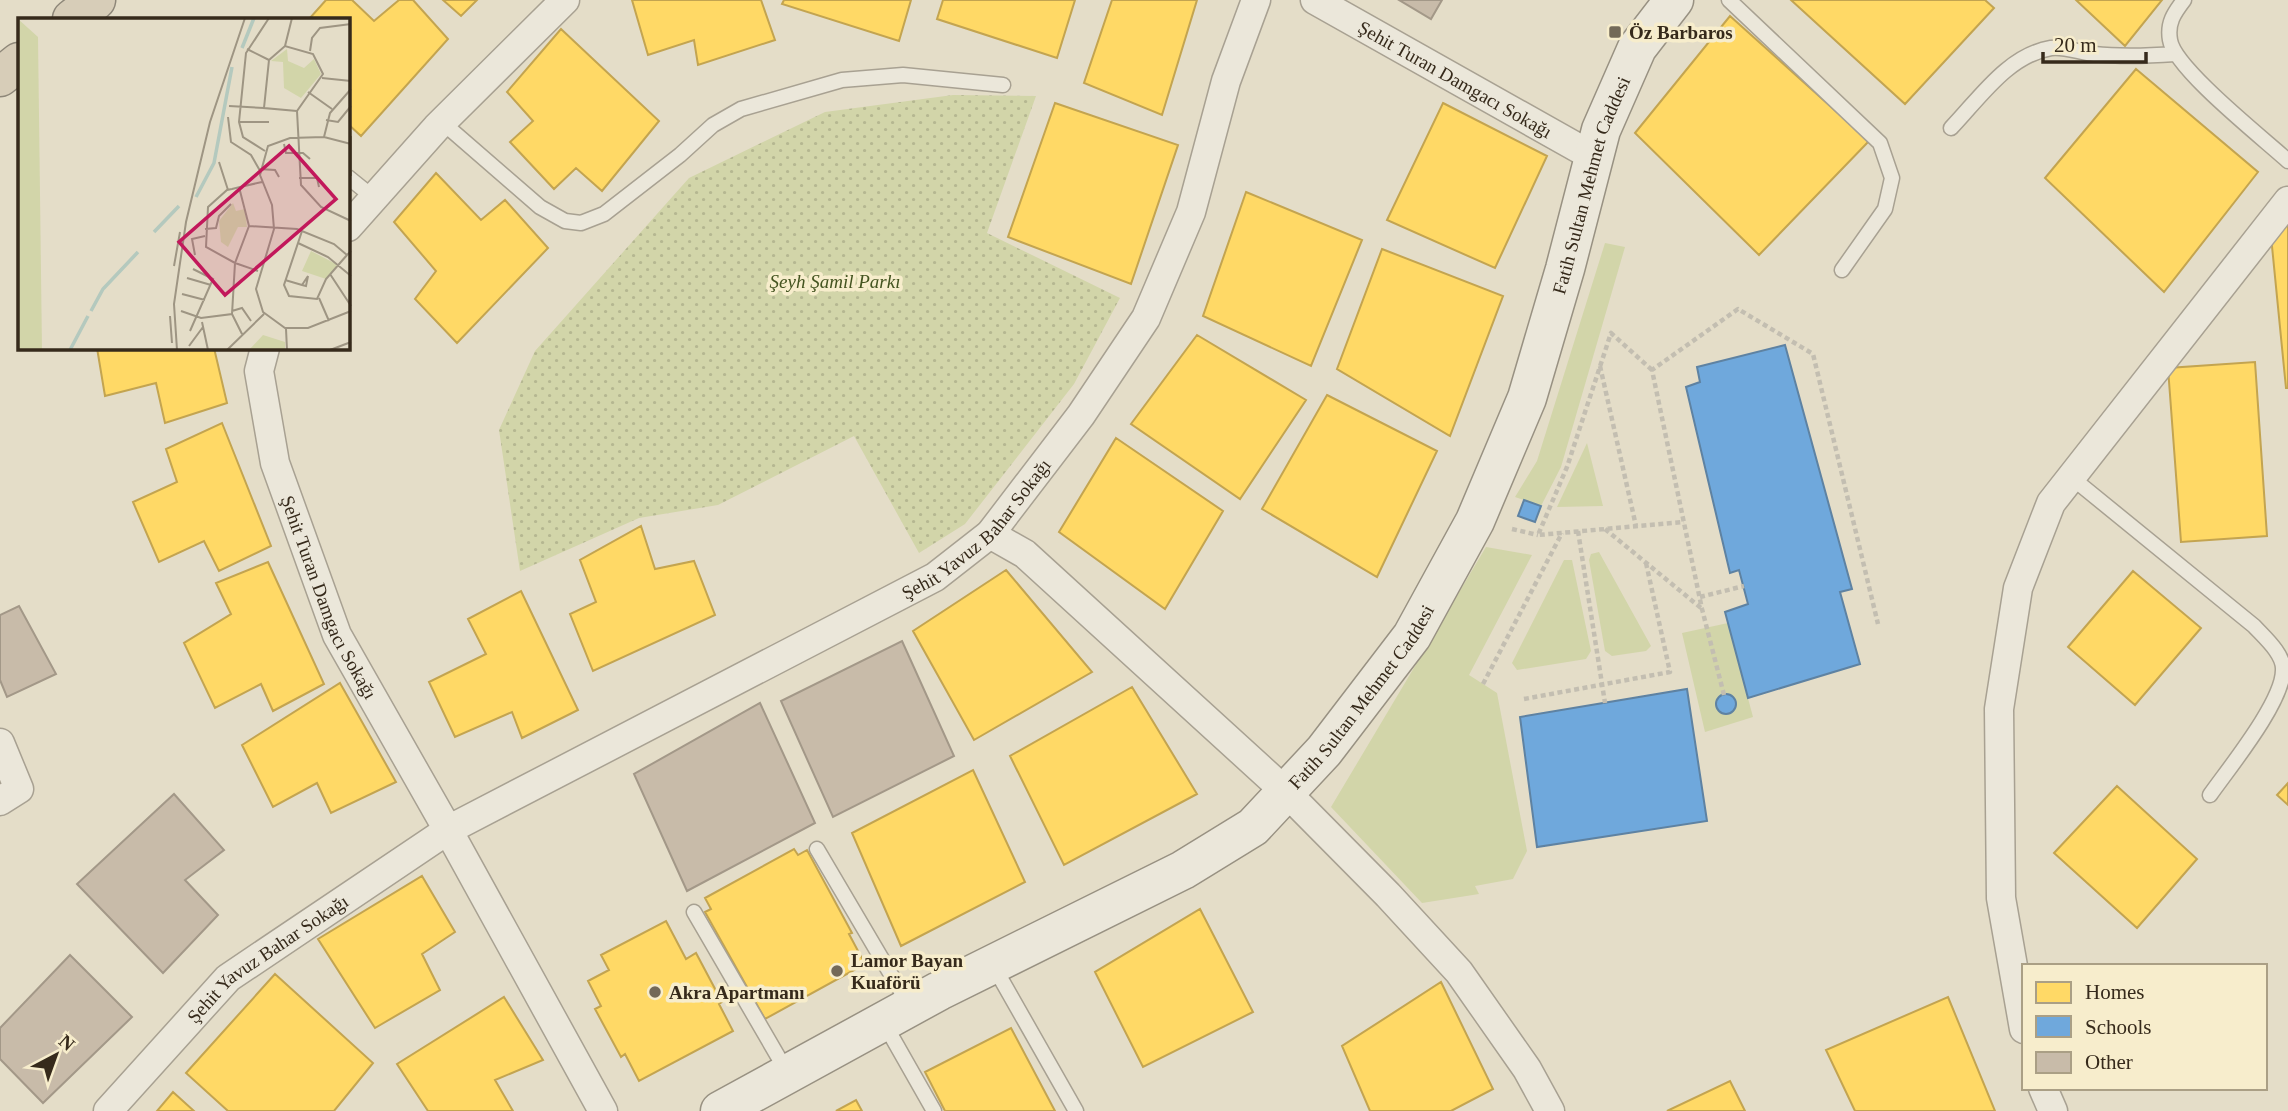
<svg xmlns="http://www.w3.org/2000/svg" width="2288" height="1111" font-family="Georgia,serif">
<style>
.green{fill:#d2d5a9}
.park{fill:url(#park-dots)}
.homes{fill:#ffd966;stroke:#c3a450;stroke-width:2}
.schools{fill:#6fa8dc;stroke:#5e82a2;stroke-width:2}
.building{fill:#c8bba9;stroke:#a39888;stroke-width:2}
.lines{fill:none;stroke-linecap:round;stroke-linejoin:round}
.lane-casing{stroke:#a8a192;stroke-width:17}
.street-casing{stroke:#a8a192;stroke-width:31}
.secondary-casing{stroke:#989182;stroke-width:41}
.highway-casing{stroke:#8e8779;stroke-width:41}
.path{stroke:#c3beb1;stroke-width:4.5;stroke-dasharray:5 3.5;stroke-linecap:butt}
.lane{stroke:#ebe7da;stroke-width:14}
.street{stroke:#ebe7da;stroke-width:28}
.secondary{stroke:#ebe7da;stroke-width:38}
.highway{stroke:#d7cdb8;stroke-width:38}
.poi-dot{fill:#736958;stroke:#f7edcc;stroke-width:2.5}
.labels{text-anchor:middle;stroke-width:7;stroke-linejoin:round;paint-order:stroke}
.poi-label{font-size:19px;font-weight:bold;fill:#362a1b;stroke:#f7edcc;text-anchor:start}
.street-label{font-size:19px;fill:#362a1b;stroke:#f7edcc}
.park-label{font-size:19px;font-style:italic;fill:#445420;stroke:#f7edcc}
.inset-river{fill:none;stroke:#b4c9be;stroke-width:3.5}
.inset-road{fill:none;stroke:#9e9583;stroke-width:2}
.view{fill:#c2185b;fill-opacity:0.15;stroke:#c2185b;stroke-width:3.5}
.inset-edge{fill:none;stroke:#362a1b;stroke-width:3.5}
</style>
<defs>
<pattern id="park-dots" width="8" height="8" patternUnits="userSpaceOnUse" patternTransform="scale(1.75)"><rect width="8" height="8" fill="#d2d5a9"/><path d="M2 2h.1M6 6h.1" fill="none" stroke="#b5b791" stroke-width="1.8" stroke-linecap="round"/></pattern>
</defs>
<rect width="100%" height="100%" fill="#e4ddc8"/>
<!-- green -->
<path class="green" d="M1605,243L1625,247L1561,467L1541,506L1515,497L1537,461Z
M1587,443L1603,506L1557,507Z
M1486,547L1532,555L1469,675L1497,693L1527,851L1513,879L1475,886L1479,894L1422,903L1331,807Z
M1599,552L1651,646L1646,651L1612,656L1605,651L1589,560L1591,554Z
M1564,560H1572L1591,651L1586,659L1517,670L1512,663Z
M1728,623L1753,717L1705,732L1682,633Z"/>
<!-- park -->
<path class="park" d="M953,95L1036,96L987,233L1120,298L1074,384L965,524L919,553L854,436L718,505L639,518L520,571L499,430L535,351L689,178L825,112Z"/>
<!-- homes -->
<path class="homes" d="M326,0H352L374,21L399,0H413L448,39L361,136L348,124V19H309Z
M443,0H477L461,16Z
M632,0H761L775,40L698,65L694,40L648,55Z
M784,0H911L899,41L782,4Z
M943,0H1075L1057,58L937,19Z
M1112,0H1197L1162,115L1084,83Z
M1791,0H1985L1994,8L1905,104Z
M2076,0H2162L2125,46Z
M1730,16L1869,141L1759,255L1635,133Z
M561,29L659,121L602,191L576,168L554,189L510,142L533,121L507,92Z
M2136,69L2258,172L2164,292L2045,178Z
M1055,103L1178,145L1131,284L1008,237Z
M1443,103L1547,156L1495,268L1387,220Z
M436,173L481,220L505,200L548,248L457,343L415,299L436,271L394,222Z
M1246,192L1362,240L1311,366L1203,316Z
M2288,224V388H2286L2270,226Z
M1382,249L1503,296L1450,436L1337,369Z
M1197,335L1306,400L1240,499L1131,424Z
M97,348H214L227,403L165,423L156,383L105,396Z
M2255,362L2267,536L2181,542L2168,368Z
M1327,395L1437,451L1377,577L1262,509Z
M222,423L271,546L219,571L204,541L159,562L133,502L177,482L166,449Z
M1116,438L1223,511L1165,609L1059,532Z
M641,526L655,569L694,561L715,615L593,671L570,614L596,602L580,560Z
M268,562L324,684L273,711L261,684L215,708L184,643L231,614L216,583Z
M1006,570L1092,672L974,740L913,631Z
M2133,571L2201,628L2135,705L2068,647Z
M521,591L578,710L522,738L512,712L455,737L429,682L486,654L468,619Z
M340,683L396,782L331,813L317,783L273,807L242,745Z
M1132,687L1197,794L1064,865L1010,756Z
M973,770L1025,882L901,946L852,833Z
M2288,783V805L2277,795Z
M2117,786L2197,859L2137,928L2054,853Z
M794,849L798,855L807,850L852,933L849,934L865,964L765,1019L705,912L711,909L705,898Z
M422,876L455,932L422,954L440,990L375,1028L318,939Z
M1200,909L1253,1012L1143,1067L1095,972Z
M666,921L686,959L696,953L722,1002L719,1004L733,1031L639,1081L625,1054L621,1057L595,1009L601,1006L588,981L609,970L601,955Z
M275,974L373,1063L334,1111H228L186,1073Z
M1441,982L1493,1089L1451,1111H1370L1342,1046Z
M504,997L543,1060L495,1080L513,1111H428L397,1064Z
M1948,997L1995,1111H1855L1826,1050Z
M1011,1028L1055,1111H945L925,1072Z
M1730,1081L1745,1111H1667Z
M173,1092L194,1111H157Z
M856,1100L862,1111H836Z"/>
<!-- schools -->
<path class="schools" d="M1785,345L1852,589L1840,592L1860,664L1748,698L1725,612L1748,604L1739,570L1730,573L1686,387L1700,382L1697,367Z
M1524,500L1541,506L1535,522L1518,516Z
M1687,689L1707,821L1537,847L1520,717Z
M1716 704a10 10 0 1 1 20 0a10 10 0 1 1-20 0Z"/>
<!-- building -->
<path class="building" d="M1399,0H1442L1431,19Z
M19,606L56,674L7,697L0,680V615Z
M902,641L954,756L833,817L781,701Z
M760,703L815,823L687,891L634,774Z
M174,794L224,850L185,880L218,915L163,973L77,884Z
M70,955L132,1017L43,1103L0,1059V1028Z"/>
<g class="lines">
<!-- lane casing -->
<g class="lane-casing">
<path id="lane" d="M1729,0L1880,143L1892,178L1885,209L1842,270
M2184,0C2174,13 2167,23 2170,40C2174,68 2264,139 2288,161
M442,122L540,207L565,221L581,223L604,214L680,155L713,125L741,109L842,80L903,75L1003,85
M1951,128C1979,99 2008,55 2051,48C2064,46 2081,53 2094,54C2121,57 2147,56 2175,54
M348,177L374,198
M2071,477L2254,626C2264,637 2284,654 2283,670C2283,702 2229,768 2210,795
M817,849L909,1005
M694,912L787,1072
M993,965L1076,1111
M884,1023L934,1111"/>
</g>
<!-- street casing -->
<g class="street-casing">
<g id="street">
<path id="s1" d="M1315,0L1594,157"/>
<path d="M348,227L437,127L565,0"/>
<path id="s2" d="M265,348L259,371L275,463L337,635L448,830L935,577L990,534L1081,415L1146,318L1191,212L1226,81L1256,0"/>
<path d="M990,534L1025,554L1286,792L1388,895L1459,972L1527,1069L1550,1111"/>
<path d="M0,743L19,789L0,801"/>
<path d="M2024,1029L2001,898L1999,709L2018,588L2051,503L2288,201"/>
<path d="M2043,1088L2053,1111"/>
<path id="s3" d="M108,1111L228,978L448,830L603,1111"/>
</g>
</g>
<!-- secondary casing -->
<g class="secondary-casing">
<g id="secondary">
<path id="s4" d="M720,1111L939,991L1183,870L1253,827L1324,751L1412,636L1475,521L1527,398L1565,269L1601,130L1637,48L1674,0"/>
</g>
</g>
<!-- highway casing -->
<g class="highway-casing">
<path id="highway" d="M72,19L96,0
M0,77L19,62"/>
</g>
<!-- path -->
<path class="path" d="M1600,366L1636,526
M1652,370L1611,333L1567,467L1538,535L1684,522
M1512,529L1538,535
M1605,529L1701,608
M1578,531L1605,703
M1700,597L1744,586
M1483,684L1562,533
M1724,695L1702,609L1652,370L1738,309L1813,354L1878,624
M1524,699L1670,672L1646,563"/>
<!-- lane -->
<use href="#lane" class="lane"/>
<!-- street -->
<use href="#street" class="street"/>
<!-- secondary -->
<use href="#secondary" class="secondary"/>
<!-- highway -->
<use href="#highway" class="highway"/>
</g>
<!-- markers -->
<g class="poi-dot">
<rect x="1608" y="25" width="14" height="14" rx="3.5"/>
<circle cx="837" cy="971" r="7"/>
<circle cx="655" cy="992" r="7"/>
</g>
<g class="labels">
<!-- poi labels -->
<g class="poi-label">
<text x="1629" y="39">Öz Barbaros</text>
<text x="851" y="967">Lamor Bayan<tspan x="851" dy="22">Kuaförü</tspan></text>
<text x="669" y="999">Akra Apartmanı</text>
</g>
<!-- street labels -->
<g class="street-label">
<text dy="7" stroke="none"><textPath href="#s1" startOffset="161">Şehit Turan Damgacı Sokağı</textPath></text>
<text dy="7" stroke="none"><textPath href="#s4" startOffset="1340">Fatih Sultan Mehmet Caddesi</textPath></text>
<text dy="7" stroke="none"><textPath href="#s2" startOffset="1136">Şehit Yavuz Bahar Sokağı</textPath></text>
<text dy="7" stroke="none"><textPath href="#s2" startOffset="262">Şehit Turan Damgacı Sokağı</textPath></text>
<text dy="7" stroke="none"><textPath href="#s4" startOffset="774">Fatih Sultan Mehmet Caddesi</textPath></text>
<text dy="7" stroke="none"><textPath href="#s3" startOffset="222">Şehit Yavuz Bahar Sokağı</textPath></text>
</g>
<!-- park labels -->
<g class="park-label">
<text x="835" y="288">Şeyh Şamil Parkı</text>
</g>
</g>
<!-- overview -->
<g transform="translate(18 18)">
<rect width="332" height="332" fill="#e4ddc8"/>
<path d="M0,1L20,19L24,332H0Z" fill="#d2d5a9"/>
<path d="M269,31L270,43L286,50L296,41L303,56L283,80L266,70L265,44L253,43ZM215,185L218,193L227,191L229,209H220L210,229L203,224L201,203ZM293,233L320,247L308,261L284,253ZM245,317L267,324V332H231Z" fill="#d2d5a9"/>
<path class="inset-river" d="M224,30L236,0M178,179L196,145L214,49M136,214L161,188M73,293L85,271L120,234M52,332L70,298"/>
<path class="inset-road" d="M267,28L274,0M229,31L251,42M292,33L294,20L302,10L333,6M304,60L333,63M290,74L314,91M211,88L246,90M279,93L246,90L251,42L267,28L295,36L305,56L279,93L283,167L303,189L333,203M210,99L213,124L233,137L241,151L257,152L261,159M308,102L320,104L333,88M222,104H251M333,118V158M306,119L312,95L333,71M266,126L268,135H285L292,141M333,126L306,119L272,120L250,128L242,157L254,187L256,211L238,271L245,294L267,310H290L333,293M247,133L225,119L221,104L228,35L251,0M201,144L210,172M281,160H299L301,169M221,169L231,208L217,245L188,229L190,189L209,172L214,171L222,169L244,164M231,208L279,211L316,226L329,237L333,233M187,211L198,210L201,198L213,186M284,213L266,267L271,278L299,281L308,261L329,237M280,225L310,239L333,258M177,237L174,221L187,218M156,248L162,214M312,256L333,288M169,260L193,267M267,262L284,267L288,268L290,258L284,267M164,276L187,282M301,280L311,303M163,293L183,300L214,296L217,245L240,253M214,293L224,290L233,303M214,296L224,316M152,298L154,325M184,304L190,332M268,311L269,332M172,313L195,261L175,251M171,328L185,309M159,332L156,286L168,204L192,104L227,0M209,332L246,296M312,332L333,324"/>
<path class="view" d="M271,128L318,181L207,277L161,224Z"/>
<rect width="332" height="332" class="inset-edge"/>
</g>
<!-- legend -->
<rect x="2022" y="964" width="245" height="126" fill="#f7edcc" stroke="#aa9f85" stroke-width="2"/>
<rect x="2036" y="982" width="35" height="21" fill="#ffd966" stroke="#aa9f85" stroke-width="2"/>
<text x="2085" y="999" font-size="21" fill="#362a1b">Homes</text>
<rect x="2036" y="1016" width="35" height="21" fill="#6fa8dc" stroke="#aa9f85" stroke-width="2"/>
<text x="2085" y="1034" font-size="21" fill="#362a1b">Schools</text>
<rect x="2036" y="1052" width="35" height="21" fill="#c8bba9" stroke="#aa9f85" stroke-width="2"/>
<text x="2085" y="1069" font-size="21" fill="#362a1b">Other</text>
<!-- north arrow -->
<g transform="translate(56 1055) rotate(41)" stroke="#f7edcc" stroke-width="5" paint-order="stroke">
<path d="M0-5L12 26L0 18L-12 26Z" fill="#362a1b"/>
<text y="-10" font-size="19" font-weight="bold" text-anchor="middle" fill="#362a1b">N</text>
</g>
<!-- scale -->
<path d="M2043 52v10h103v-10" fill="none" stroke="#362a1b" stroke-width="3.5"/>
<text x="2054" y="52" font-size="21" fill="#362a1b" stroke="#f7edcc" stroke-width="5" paint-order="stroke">20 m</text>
</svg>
